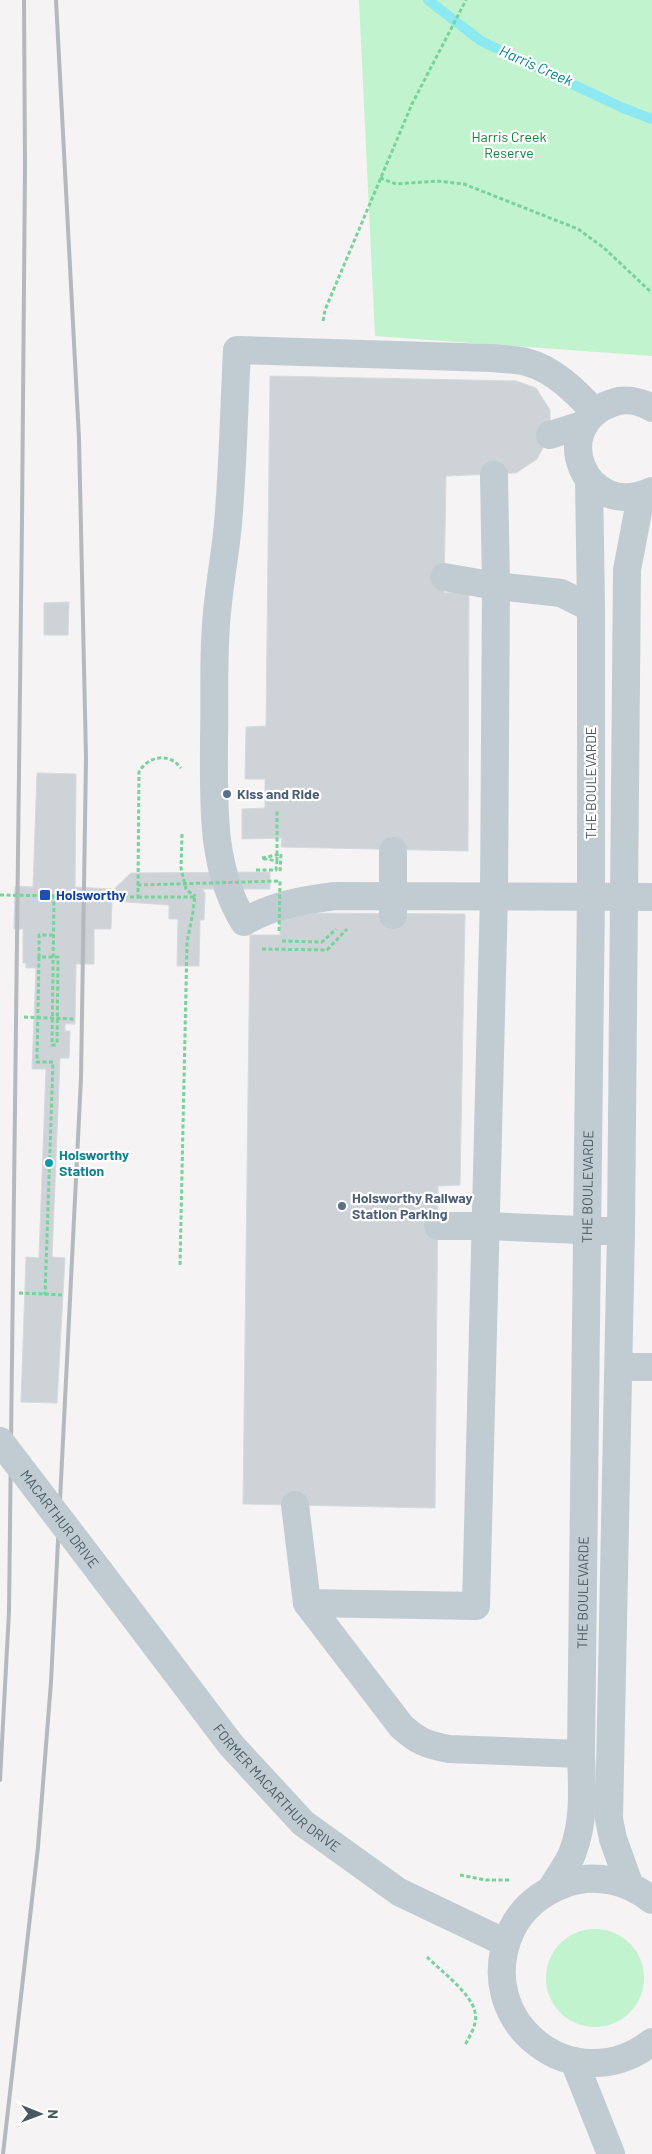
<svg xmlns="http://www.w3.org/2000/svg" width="652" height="2154" font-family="Barlow,sans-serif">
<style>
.green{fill:#c1f3ce}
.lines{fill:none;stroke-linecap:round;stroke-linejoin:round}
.stream{stroke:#8ce8f1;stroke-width:10}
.building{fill:#ced3d8;stroke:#d6dade}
.path{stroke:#76d39a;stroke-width:3;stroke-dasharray:4 2.5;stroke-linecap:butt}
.minor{stroke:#c0ccd2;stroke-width:28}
.rail{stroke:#b4b9bd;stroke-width:4}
.path-bridge{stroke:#76d39a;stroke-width:3;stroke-dasharray:4 2.5;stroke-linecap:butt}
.minor-bridge{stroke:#c0ccd2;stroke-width:28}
.service-dot{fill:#5c6f8a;stroke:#fff;stroke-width:2}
.transit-dot{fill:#1a4fb4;stroke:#fff;stroke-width:2}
.culture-dot{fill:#0f9aa8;stroke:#fff;stroke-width:2}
.labels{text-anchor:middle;stroke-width:4.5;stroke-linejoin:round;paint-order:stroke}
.park-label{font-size:14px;fill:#13843e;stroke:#fff}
.street-label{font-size:14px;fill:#495962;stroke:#fff}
.service-label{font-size:14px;font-weight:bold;fill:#4e5e75;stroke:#fff;text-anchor:start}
.transit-label{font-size:14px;font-weight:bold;fill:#164399;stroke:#fff;text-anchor:start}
.culture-label{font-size:14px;font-weight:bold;fill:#0d838f;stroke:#fff;text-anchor:start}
.water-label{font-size:15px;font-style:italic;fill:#08828f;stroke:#fff}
</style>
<rect width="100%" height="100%" fill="#f5f3f3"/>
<!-- green -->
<path class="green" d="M359,0H652V356L375,336Z
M546 1978a49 49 0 1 1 98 0a49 49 0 1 1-98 0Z"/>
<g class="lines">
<!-- stream -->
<path class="stream" d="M428,0L481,41L623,108L652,119"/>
</g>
<!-- building -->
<path class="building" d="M270,376L516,381L536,388L550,410V435L537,459L516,473L446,476L444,593L469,592L468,851L281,847L282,838L242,839V809L265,808V779H245L246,727L266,726Z
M69,602L68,635H44V603Z
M37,773L76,774L75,887L112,889V891L131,873L270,872V889H202L205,893L204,920H200L199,966H177L178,919H169V905L112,901L111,929H94V964H76L75,1024H65V1031H70L69,1058H60L52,1257L65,1258L57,1403L21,1402L26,1257L39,1258L46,1069H32L36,968H26V963H23V929H14L15,886L33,887Z
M280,913L465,914L460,1185L438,1186L435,1508L243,1504L250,935H280Z"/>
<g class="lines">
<!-- path -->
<path class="path" d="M380,178L396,184L437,181L464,184L578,229L604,248L652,293
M323,321L325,310L412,104L466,0
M182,834L181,868L186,889L195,897
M262,858L281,854L280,873
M277,861V809
M256,870H276L277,861L261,858
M138,885L139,772C148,756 169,752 181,768
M54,895L52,1045H57
M138,897H194
M282,941L322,942L336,929
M262,949L327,950L347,929
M39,957L37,1062H53L45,1295
M24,1017L74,1019
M180,1265L187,942L193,912L195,894
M19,1293L64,1295
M460,1875L486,1880H509
M427,1957C441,1971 471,1993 475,2012C478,2024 470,2035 465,2045"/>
<!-- minor -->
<g class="minor">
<path d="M652,408C640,401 625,398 612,403C547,426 584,522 652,491"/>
<path d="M595,412C576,392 554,369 526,362C515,359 502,359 491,358L237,350C234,408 233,466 228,524C225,557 218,591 216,625C213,663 215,701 214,738C214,802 210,866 244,922C272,905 304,900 335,896L652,897"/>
<path d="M550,435L585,424"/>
<path d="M444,577L496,586L561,593L591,608"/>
<path d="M438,1226H485L604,1231"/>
<path d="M619,1367H652"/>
<path d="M295,1505L307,1603L401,1726C417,1741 427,1745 449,1749L581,1754"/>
<path id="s1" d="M100,1572L231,1745L303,1823L399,1892L506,1943"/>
<path d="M307,1603L476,1606L494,896L496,586L494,475"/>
<path d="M630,1886L613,1839L609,1819L621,1231L627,570L641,496"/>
<path id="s2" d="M552,1888C558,1877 567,1866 572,1854C585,1821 582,1789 581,1754L591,896V608L589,480"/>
<path d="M652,1900C628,1881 596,1873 567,1883C542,1892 522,1907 511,1931C470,2021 574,2103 652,2042"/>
<path d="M574,2061L611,2154"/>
</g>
<!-- rail -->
<path class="rail" d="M0,1780L9,1611L22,520L25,167L24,0
M3,2154L38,1847L51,1682L81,1078L86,758L79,438L56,0"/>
<!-- path-bridge -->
<path class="path-bridge" d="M0,895L138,897V885L280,881L279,933
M53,935H39V957H58L57,1045"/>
<!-- minor-bridge -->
<g class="minor-bridge">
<path d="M393,915V851"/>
<path id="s3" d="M0,1441L100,1572"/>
</g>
</g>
<!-- markers -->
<g class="service-dot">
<circle cx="227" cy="794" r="5"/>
<circle cx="342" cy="1206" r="5"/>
</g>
<rect class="transit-dot" x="39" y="889" width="12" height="12" rx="2.5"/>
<circle class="culture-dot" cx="49" cy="1163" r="5"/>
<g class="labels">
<!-- park labels -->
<g class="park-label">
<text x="509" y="142">Harris Creek<tspan x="509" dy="16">Reserve</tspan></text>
</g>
<!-- street labels -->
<g class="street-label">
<text transform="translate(591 783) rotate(-90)" y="5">THE BOULEVARDE</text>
<text dy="5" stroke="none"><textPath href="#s2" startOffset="708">THE BOULEVARDE</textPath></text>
<text dy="5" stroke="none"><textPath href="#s3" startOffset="98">MACARTHUR DRIVE</textPath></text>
<text dy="5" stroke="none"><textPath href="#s2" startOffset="302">THE BOULEVARDE</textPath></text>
<text dy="5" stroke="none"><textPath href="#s1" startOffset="280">FORMER MACARTHUR DRIVE</textPath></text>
</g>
<!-- service labels -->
<g class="service-label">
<text x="237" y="799">Kiss and Ride</text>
<text x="352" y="1203">Holsworthy Railway<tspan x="352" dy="16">Station Parking</tspan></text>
</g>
<!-- transit labels -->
<g class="transit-label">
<text x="56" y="900">Holsworthy</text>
</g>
<!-- culture labels -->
<g class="culture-label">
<text x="59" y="1160">Holsworthy<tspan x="59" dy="16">Station</tspan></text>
</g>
<!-- water labels -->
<g class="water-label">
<text transform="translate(536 66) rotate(24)" y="5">Harris Creek</text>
</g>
</g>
<!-- north arrow -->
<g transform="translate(40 2114) rotate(91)" stroke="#ffffff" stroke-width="4" paint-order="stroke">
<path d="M0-4L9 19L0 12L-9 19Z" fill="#495962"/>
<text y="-8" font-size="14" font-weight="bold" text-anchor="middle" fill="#495962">N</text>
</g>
</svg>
